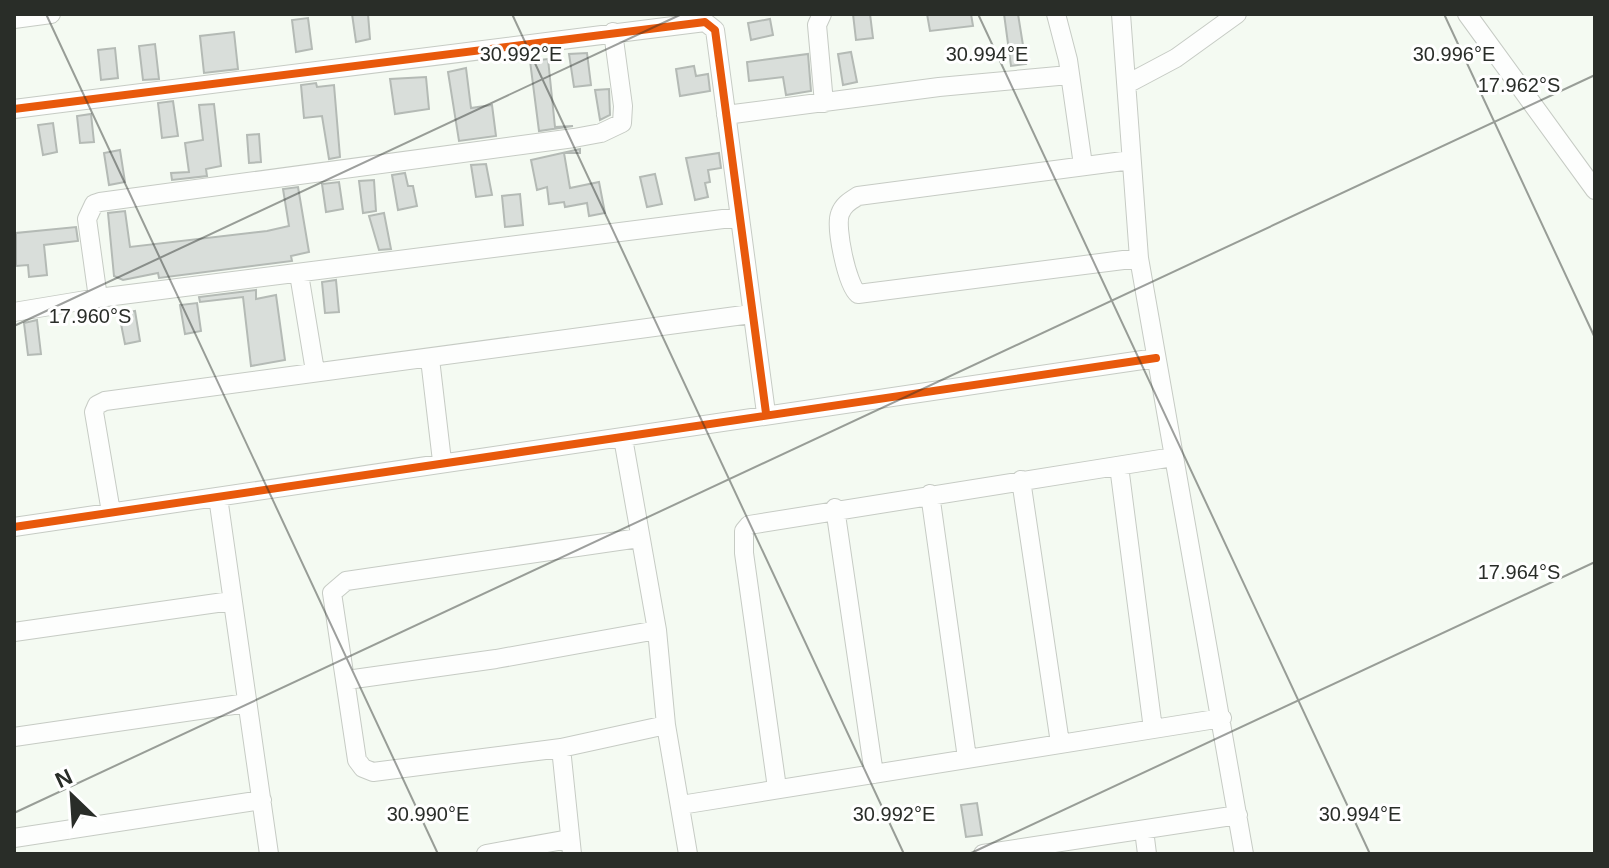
<svg xmlns="http://www.w3.org/2000/svg" width="1609" height="868" font-family="Arial,sans-serif">
<style>
.building{fill:#d9deda;stroke:#b4bab5;stroke-width:2}
.lines{fill:none;stroke-linecap:round;stroke-linejoin:round}
.minor-casing{stroke:#c6cbc4;stroke-width:20}
.minor{stroke:#fdfefd;stroke-width:18}
.cycleway-casing{stroke:#fff;stroke-width:13}
.cycleway{stroke:#e8590c;stroke-width:8}
.ticks{fill:none;stroke:#292d28;stroke-width:2;stroke-opacity:0.45}
.ticks-label{font-size:20px;text-anchor:middle;fill:#292d28;stroke:#fff;stroke-width:6;stroke-linejoin:round;paint-order:stroke}
</style>
<rect width="100%" height="100%" fill="#f4faf2"/>
<!-- building -->
<path class="building" d="M352,14H368L370,39L356,42Z
M853,14H870L873,38L856,40Z
M927,14H971L973,26L930,31Z
M1004,14H1018L1026,64L1011,66Z
M308,18L312,49L296,52L292,20Z
M770,19L773,35L751,40L748,23Z
M234,32L238,69L204,73L200,36Z
M155,44L159,79L143,80L139,46Z
M115,48L118,78L101,80L98,50Z
M851,52L857,82L843,85L838,54Z
M587,53L591,85L574,87L569,54Z
M808,54L811,91L786,95L783,77L749,81L747,62Z
M548,59L555,127L573,126L539,131L530,61Z
M694,66L696,76L708,74L710,91L680,96L676,69Z
M466,68L471,108L492,105L496,136L459,141L448,72Z
M426,77L429,109L395,114L390,79Z
M316,83L317,87L334,85L340,157L329,159L322,116L304,118L301,85Z
M609,89L610,115L600,120L595,90Z
M173,101L178,136L162,138L158,103Z
M214,104L221,166L206,169L207,176L172,180L171,173L189,172L185,143L203,140L199,105Z
M91,114L94,142L80,143L77,116Z
M53,123L57,152L43,155L38,125Z
M259,134L261,162L249,163L247,135Z
M580,149V153H564L570,188L599,182L605,213L589,216L587,203L565,207L564,202L549,204L547,187L537,190L531,160Z
M120,150L125,182L109,185L104,153Z
M719,153L721,168L708,170L710,182L705,183L708,197L695,200L686,158Z
M486,164L492,195L476,197L471,165Z
M405,173L408,186H413L417,206L398,210L392,175Z
M655,174L662,204L647,207L640,177Z
M374,180L376,211L363,213L359,181Z
M339,182L343,209L326,212L322,184Z
M298,187L309,252L291,256L292,261L159,278L158,273L123,280L114,276L108,213L125,211L130,247L267,231L289,226L283,189Z
M520,194L523,225L505,227L502,196Z
M384,213L391,249L379,250L369,216Z
M76,227L78,241L44,245L47,275L29,277L28,265L16,266V233Z
M336,280L339,312L325,313L322,282Z
M256,290V299L276,295L285,360L251,366L243,297L200,302L199,297Z
M197,303L201,331L185,334L180,305Z
M135,311L140,341L125,344L119,314Z
M37,320L41,354L28,355L24,323Z
M977,803L982,835L966,837L961,805Z"/>
<g class="lines">
<!-- minor casing -->
<g class="minor-casing">
<path id="minor" d="M822,14L817,25L824,103
M1056,14L1068,60L1083,165
M1121,14L1139,258L1244,854
M1467,14L1595,190
M14,19L51,14
M1129,83L1176,58L1237,14
M14,109L705,22L715,30L766,413
M726,115L939,87L1069,75
M1131,160L858,196C850,201 843,205 840,214C835,227 847,285 858,294L1139,258
M299,274L315,371
M98,298L87,219L94,204L100,202L574,138L601,133L622,123L623,106L613,32
M14,312L98,298L739,217
M430,359L442,461
M623,438L657,630L666,725L688,854
M1119,466L1153,729
M1021,480L1060,743
M930,494L967,758
M218,497L269,854
M835,508L874,774
M111,512L94,412L97,405L105,401L751,314
M14,527L1156,358
M639,538L346,581L332,593L357,760L363,768L373,772L561,748L666,725
M14,632L231,601
M347,680L496,659L657,630
M14,737L247,703
M561,748L572,854
M777,788L744,553V531L749,525L1173,457
M681,805L1222,718
M1144,830L1147,854
M14,838L262,800
M486,854L569,839
M983,854L1238,815"/>
</g>
<!-- minor -->
<use href="#minor" class="minor"/>
<!-- cycleway casing -->
<g class="cycleway-casing">
<path id="cycleway" d="M14,109L705,22L715,30L766,413
M14,527L1156,358"/>
</g>
<!-- cycleway -->
<use href="#cycleway" class="cycleway"/>
</g>
<!-- ticks -->
<path class="ticks" d="M46,14L438,854M512,14L904,854M978,14L1370,854M1444,14L1595,338M14,326L682,14M14,813L1595,75M969,854L1595,562"/>
<g class="ticks-label">
<text x="521" y="61">30.992°E</text>
<text x="987" y="61">30.994°E</text>
<text x="1454" y="61">30.996°E</text>
<text x="1519" y="92">17.962°S</text>
<text x="90" y="323">17.960°S</text>
<text x="1519" y="579">17.964°S</text>
<text x="428" y="821">30.990°E</text>
<text x="894" y="821">30.992°E</text>
<text x="1360" y="821">30.994°E</text>
</g>
<!-- border -->
<rect width="1609" height="868" fill="none" stroke="#292d28" stroke-width="32"/>
<!-- north arrow -->
<g transform="translate(72 796) rotate(335)" stroke="#ffffff" stroke-width="6" paint-order="stroke">
<path d="M0-6L14 30L0 20L-14 30Z" fill="#292d28"/>
<text y="-12" font-size="22" font-weight="bold" text-anchor="middle" fill="#292d28">N</text>
</g>
</svg>
